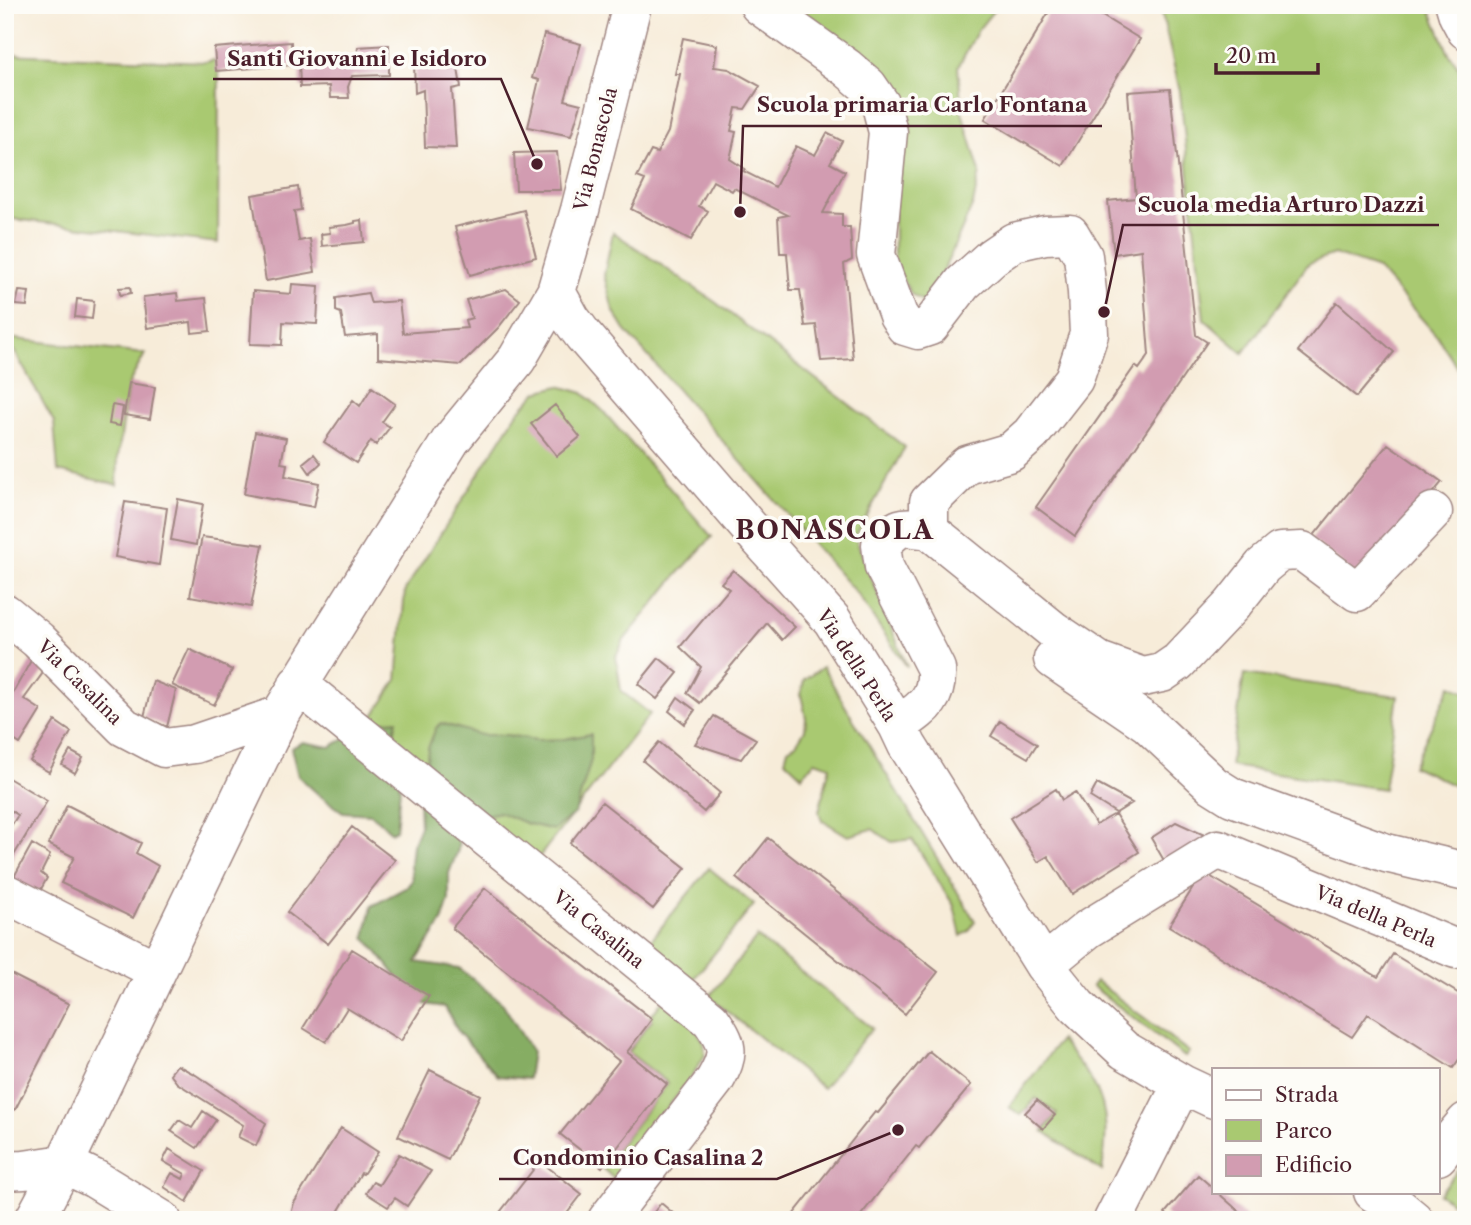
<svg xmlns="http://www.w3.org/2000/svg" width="1471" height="1225" font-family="'Libre Caslon Text',serif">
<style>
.green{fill:#a9c971;stroke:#7a744e;stroke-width:2}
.forest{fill:#86ad63;stroke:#686647;stroke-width:2}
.building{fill:#d29cb1}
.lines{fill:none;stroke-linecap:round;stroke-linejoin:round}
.minor-casing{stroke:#a08682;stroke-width:41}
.minor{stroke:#fff;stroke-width:38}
.labels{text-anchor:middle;stroke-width:7;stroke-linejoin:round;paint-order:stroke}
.street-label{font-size:19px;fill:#4a1f2b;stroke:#fdfcf7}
.district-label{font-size:26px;font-weight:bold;letter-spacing:2px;fill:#4a1f2b;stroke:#fdfcf7}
.leader{fill:none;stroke:#4a1f2b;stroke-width:2.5}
.callout-dot{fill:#4a1f2b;stroke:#fdfcf7;stroke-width:2.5}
.callout-label{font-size:21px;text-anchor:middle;font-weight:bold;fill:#4a1f2b;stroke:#fdfcf7;stroke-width:7;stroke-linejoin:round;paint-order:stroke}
</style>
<rect width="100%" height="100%" fill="#fdfcf7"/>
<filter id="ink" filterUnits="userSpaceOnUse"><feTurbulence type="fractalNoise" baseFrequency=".0143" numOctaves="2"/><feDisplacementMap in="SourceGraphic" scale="14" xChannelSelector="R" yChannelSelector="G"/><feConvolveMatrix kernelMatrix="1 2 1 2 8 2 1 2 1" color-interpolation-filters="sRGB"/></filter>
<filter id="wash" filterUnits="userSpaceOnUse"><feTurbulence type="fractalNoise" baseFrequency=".00686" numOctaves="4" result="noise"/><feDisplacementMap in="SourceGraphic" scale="28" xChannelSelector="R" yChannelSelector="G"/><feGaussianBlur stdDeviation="1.57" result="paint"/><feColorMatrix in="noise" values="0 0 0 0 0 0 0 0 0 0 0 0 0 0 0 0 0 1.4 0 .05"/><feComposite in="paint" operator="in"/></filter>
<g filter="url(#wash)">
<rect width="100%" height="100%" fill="#f7ecd9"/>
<!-- green -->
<path class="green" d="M787,5H998L978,30L958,67L962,112L980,172L973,204L938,283L924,302L911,294L894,264L893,91L873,63Z
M1160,5H1430L1431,11L1448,52L1466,78V382L1437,336L1378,269L1334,254L1309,263L1243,353L1204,319L1180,92Z
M5,54L206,62L219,59L218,243L5,218Z
M613,232L715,302L905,447L855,537L907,667L858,595L625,330L613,310L604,275Z
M7,338L145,354L129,383L118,456L117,485L58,471L54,422Z
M559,386L583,393L602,410L712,537L677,575L624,640L616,656L621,691L650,714L536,861L369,723L397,680L405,590L518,412L537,392Z
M823,667L844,704L975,921L969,931L961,936L954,906L912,839L892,842L872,829L848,836L822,820L819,812L830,766L815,761L802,776L785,760L788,749L796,744L805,730L806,718L801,695L804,680Z
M1244,674L1398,696L1384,789L1230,766Z
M1451,685L1466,692V791L1413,766Z
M709,868L754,905L691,982L646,946Z
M757,937L872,1028L823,1088L709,997Z
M1096,981L1189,1052L1185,1057L1092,986Z
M664,999L695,1028L704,1042L705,1055L692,1076L613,1178L602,1168L668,1083L628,1052L652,1020L650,1017Z
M1060,1040C1071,1055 1085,1069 1094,1085C1110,1111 1106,1142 1102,1171L1043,1131L1057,1114L1036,1098L1021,1115L1009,1107Z
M1462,1165L1466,1167V1212L1439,1194Z"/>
<!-- forest -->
<path class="forest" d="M397,720L394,734L393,748L400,788L396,830L392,832L371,814L343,812L319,795L298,776L291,748L303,742L330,747L375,722Z
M441,723L481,735H507L537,740L564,739L591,734V760L575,813L553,830L525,823L499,812L460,822L458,850L449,873V900L442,922L416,962L459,968L503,1004L532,1052L528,1079L498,1076L459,1033L445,1007L418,1003L365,937L372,906L407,887L412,880L410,865L412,845L420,826L419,796L425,776L428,748L436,728Z"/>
<g id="blocks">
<!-- building -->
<path class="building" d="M1053,5H1084L1140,39L1063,166L985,119Z
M544,34L581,44L565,100L581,104L571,136L528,127L539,80L532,78Z
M683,38L717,45L714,67L729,69L760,86L745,109L736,108L731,131L736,132L730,159L745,169L743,171L775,187L796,146L815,155L827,133L842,141L830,163L845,171L823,213L842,214V227H850L852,260L844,264L853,359L821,361L816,325L805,326L800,290H790L787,253H780L778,217L788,215L734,188L732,191L713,181L699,206L708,211L691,240L631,209L645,180L637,177L651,151L657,153L668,132L680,74H675Z
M291,42L292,65L216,71L214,48Z
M389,45V75L352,76L348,87L349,98H330L329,86L300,87L299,59L357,57L358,47Z
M457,62L461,87L452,89L456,148L425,147L423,90L415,93L414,64Z
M1170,89L1196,335L1207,342L1075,536L1036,507L1135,366L1139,369L1149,355L1141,250L1114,254L1108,201L1136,198L1128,92Z
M557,152L561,190H516L514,153Z
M298,187L301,210L294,211L299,241L310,239L315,272L266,281L252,195Z
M524,210L536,257L470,275L455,227Z
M362,220L364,242L322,246L321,234L330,233L329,227L347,225L355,223V221Z
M292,284L319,286L317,324L283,322L282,345L250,344L253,291L291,294Z
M130,287L131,293L120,295L119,288Z
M506,289L520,300L498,328L461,365L378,358V334L345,337L341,313L336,311V298L368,293L370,301L371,303L399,301L403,333L467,328L465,320L472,318L466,300Z
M19,291L29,292L27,306L16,305Z
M177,293L178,301L206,298L210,331L192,333L191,322L147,328L143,297Z
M77,299L94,301L92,319L75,317Z
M1337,302L1394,352L1357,397L1298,351Z
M129,383L155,387L150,419L124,415Z
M372,387L395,404L382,422L390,427L376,445L371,441L356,463L324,442L353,400L360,406Z
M112,405L123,407L120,426L109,424Z
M555,405L580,437L557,456L531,424Z
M255,432L286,438L281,463L287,464L285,476L319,483L314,507L244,494Z
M1388,444L1442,482L1400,534L1355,574L1311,539Z
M314,454L321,463L310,473L303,463Z
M178,499L203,504L196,545L171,540Z
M125,502L167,508L159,565L115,557Z
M202,537L263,545L251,607L190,596Z
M733,570L795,627L782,640L767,623L700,703L687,693L701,667L680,647L729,589L721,583Z
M189,649L232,670L214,705L172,685Z
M33,657L45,670L24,699L41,710L20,744L5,734V707Z
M659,658L678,673L657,699L638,684Z
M153,681L176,690L167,727L144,717Z
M678,697L695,710L685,724L669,711Z
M714,716L756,739L741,759L695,744Z
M55,721L71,732L49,772L30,761Z
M1000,721L1037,744L1028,758L991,736Z
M659,742L720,793L704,812L643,761Z
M70,751L83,758L75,773L62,765Z
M5,776L47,801L8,865L5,864V835L18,815L5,807Z
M1097,784L1132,803L1116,813L1090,797Z
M1056,789L1062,800L1075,792L1096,825L1115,814L1139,852L1072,894L1048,856L1038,862L1010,818Z
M602,802L686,868L653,909L570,843Z
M67,805L141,843L136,853L158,866L133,918L61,883L74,857L48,844Z
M1176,822L1211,838L1166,864L1151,838Z
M352,827L395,860L328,944L287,912Z
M768,838L938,972L905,1014L736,878Z
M32,844L50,855L41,873L47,878L40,891L10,884Z
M1203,872L1378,977L1393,954L1466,998V1049L1453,1068L1368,1014L1352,1037L1169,926Z
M485,888L652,1019L627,1052L667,1084L602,1167L560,1134L619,1061L452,928Z
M352,949L429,996L401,1041L347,1008L326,1042L303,1028Z
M5,971L69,1004L15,1110L5,1105Z
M929,1051L971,1085L919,1148L916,1146L857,1220H789L875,1112L878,1113Z
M177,1065L196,1075L266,1123L256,1146L238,1137L243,1125L177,1083L170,1074Z
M430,1070L480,1095L448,1160L398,1136Z
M1037,1100L1055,1115L1043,1129L1025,1113Z
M203,1111L216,1120L197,1148L171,1131L179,1120L192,1128Z
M341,1128L378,1152L363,1174L361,1173L338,1212L348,1220H301L291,1214L294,1203Z
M169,1149L204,1171L187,1202L164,1187L172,1173L183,1179L185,1174L163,1161Z
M399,1154L431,1171L407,1206L395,1198L388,1207L366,1193L373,1182L379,1185Z
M540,1161L582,1194L562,1220H494Z
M1198,1175L1214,1189V1192H1217L1249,1220H1172L1165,1213Z
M661,1203L681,1220H648Z"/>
</g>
</g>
<g filter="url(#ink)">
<use href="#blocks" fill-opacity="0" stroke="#a08682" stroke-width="2"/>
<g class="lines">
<!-- minor casing -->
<g class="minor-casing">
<path id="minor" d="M759,5L847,68L868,86L881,105L888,132L876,255L898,315L905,326L918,330L930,326L963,283L992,257L1014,242L1045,235L1070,234L1083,256L1087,292L1089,334L1074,379L1031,434L1011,452L967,465L929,502V530
M1455,5L1458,15L1466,30
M556,292L571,319L583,335L747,525L832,620L898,726L907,745L1044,965L1077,1006L1124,1050L1182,1084L1113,1220
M5,613L38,640L124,727L164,748L195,744L280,715
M1053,659L1147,723L1213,785L1232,797L1386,853L1466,872
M298,684L711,1020C728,1045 731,1052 715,1080L607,1220
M898,726C921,709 938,701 936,669L884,567L881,545C900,524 902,526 929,530L1053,630L1099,661L1143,677L1162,673L1178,662L1232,605L1263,566L1280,552L1302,551L1357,592L1433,512
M5,893L156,970
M1044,965L1088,929L1218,849L1456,949
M1182,1084L1214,1099
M1438,1156L1466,1122
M5,1171L24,1170L64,1164L95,1179L162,1220
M1373,1192L1397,1206L1414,1220
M34,1220L64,1164L280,715L451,440L517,359L556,292L580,210L632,5"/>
</g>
<!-- minor -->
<use href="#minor" class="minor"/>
</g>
</g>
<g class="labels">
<!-- street labels -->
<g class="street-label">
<text transform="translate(595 149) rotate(-76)" y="7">Via Bonascola</text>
<text transform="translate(857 665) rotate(57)" y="7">Via della Perla</text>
<text transform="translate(80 682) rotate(45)" y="7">Via Casalina</text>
<text transform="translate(1376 916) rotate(23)" y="7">Via della Perla</text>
<text transform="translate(599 929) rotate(39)" y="7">Via Casalina</text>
</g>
<!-- district labels -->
<g class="district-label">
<text x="835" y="539">BONASCOLA</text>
</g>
</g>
<!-- callouts -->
<path class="leader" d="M537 164L501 79H213M740 212L743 126H1102M1104 312L1123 225H1439M898 1130L777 1179H499"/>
<g class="callout-dot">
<circle cx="537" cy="164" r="7"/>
<circle cx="740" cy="212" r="7"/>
<circle cx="1104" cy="312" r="7"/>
<circle cx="898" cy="1130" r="7"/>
</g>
<g class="callout-label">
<text x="357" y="66">Santi Giovanni e Isidoro</text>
<text x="922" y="112">Scuola primaria Carlo Fontana</text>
<text x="1281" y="212">Scuola media Arturo Dazzi</text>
<text x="638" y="1165">Condominio Casalina 2</text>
</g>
<!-- margin -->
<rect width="1471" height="1225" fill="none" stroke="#fdfcf7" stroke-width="28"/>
<!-- legend -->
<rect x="1212" y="1068" width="228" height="126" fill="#fdfcf7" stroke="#b5a4a5" stroke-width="2"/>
<rect x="1226" y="1090" width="35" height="10" fill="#ffffff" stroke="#b5a4a5" stroke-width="2"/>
<text x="1275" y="1102" font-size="21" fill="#4a1f2b">Strada</text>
<rect x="1226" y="1120" width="35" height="21" fill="#a9c971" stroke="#b5a4a5" stroke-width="2"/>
<text x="1275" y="1138" font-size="21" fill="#4a1f2b">Parco</text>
<rect x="1226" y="1155" width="35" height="21" fill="#d29cb1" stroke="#b5a4a5" stroke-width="2"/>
<text x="1275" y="1172" font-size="21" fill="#4a1f2b">Edificio</text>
<!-- scale -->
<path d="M1216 63v10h102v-10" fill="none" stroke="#4a1f2b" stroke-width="3.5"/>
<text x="1226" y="63" font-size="21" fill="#4a1f2b" stroke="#fdfcf7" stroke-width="5" paint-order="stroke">20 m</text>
</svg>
